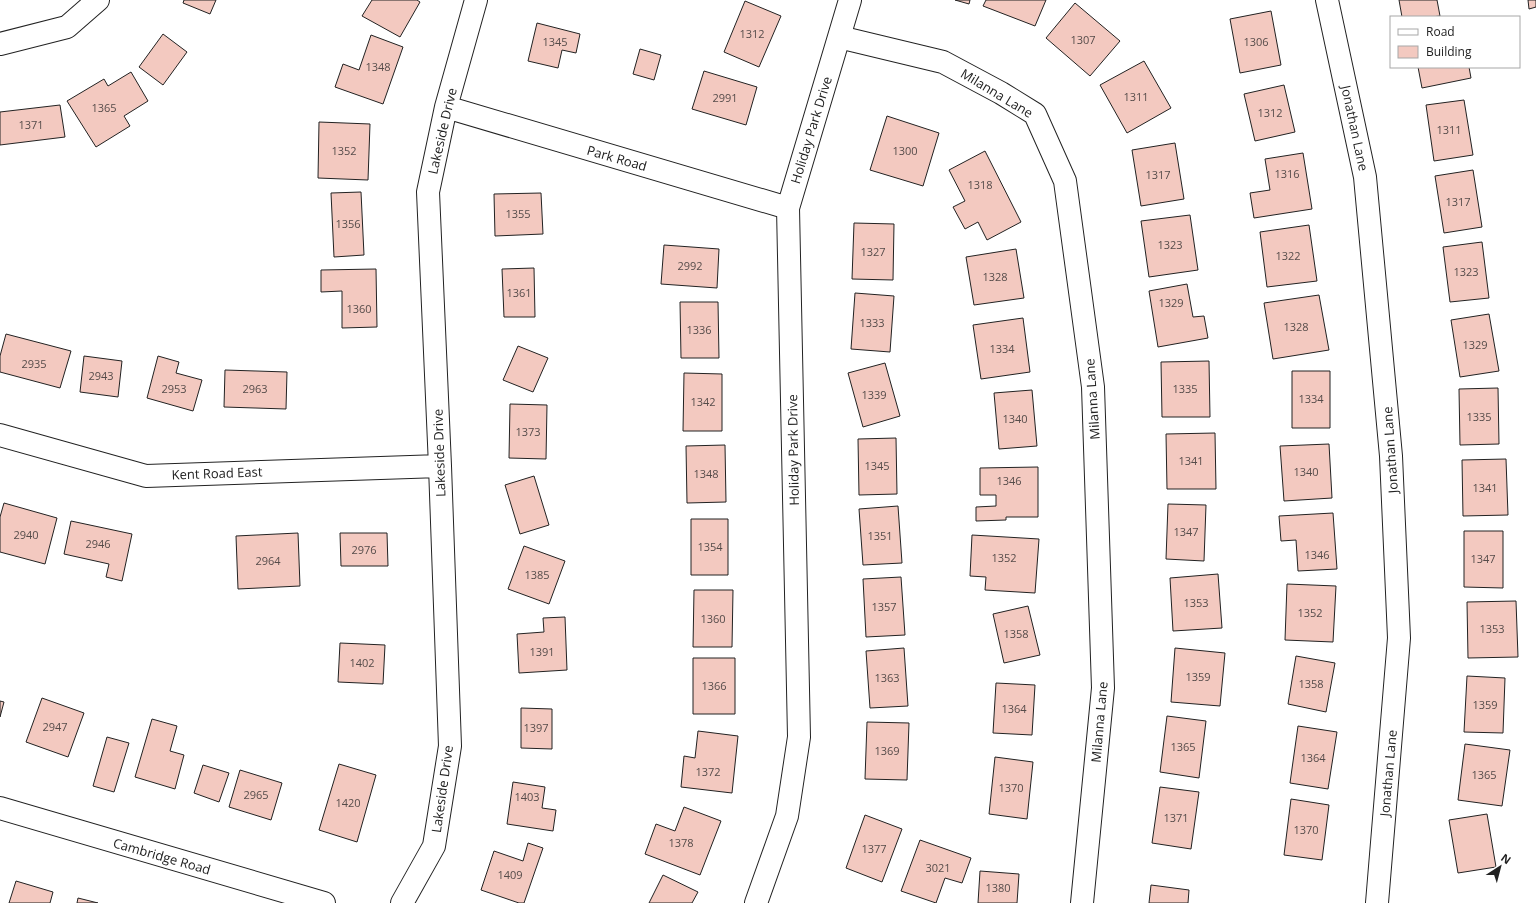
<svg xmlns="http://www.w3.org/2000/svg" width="1536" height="903" font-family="'Open Sans',sans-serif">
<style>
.building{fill:#f3c9c0;stroke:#222}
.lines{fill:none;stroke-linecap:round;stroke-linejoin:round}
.minor-casing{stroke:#222;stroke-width:24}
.minor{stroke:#fff;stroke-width:22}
.labels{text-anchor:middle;stroke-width:3;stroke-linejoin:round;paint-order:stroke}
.number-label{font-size:11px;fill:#564c4a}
.street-label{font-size:13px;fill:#222;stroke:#fff}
</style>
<rect width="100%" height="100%" fill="#fff"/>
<!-- building -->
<path class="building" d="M184,0H216L210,14L183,3Z
M372,0H417L420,2L400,37L362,16Z
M955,0H970L969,4Z
M986,0H1046L1035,26L983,6Z
M1399,0H1437L1440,16L1431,17H1402Z
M1528,0H1536V7L1529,9Z
M745,1L781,16L759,67L724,52Z
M1075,3L1120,41L1090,76L1046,38Z
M1271,11L1281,65L1240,73L1230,19Z
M537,23L580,34L576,53L562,50L558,68L528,61Z
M163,34L187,52L163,85L139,67Z
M371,35L403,47L383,104L335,87L343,64L359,70Z
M640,49L661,55L654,80L633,74Z
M1144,61L1171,108L1127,133L1100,85Z
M1418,67H1469L1471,78L1422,88Z
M704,71L757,87L746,125L692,109Z
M131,72L148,101L124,116L130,126L96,147L67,101L104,79L108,86Z
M1284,85L1295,132L1255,141L1244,94Z
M1464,100L1473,155L1434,161L1426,105Z
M60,105L65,137L0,145V112Z
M887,116L939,133L923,186L870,170Z
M319,122L370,124L368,180L318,178Z
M1175,143L1184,199L1141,206L1132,150Z
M985,151L1021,222L987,240L978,222L965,229L953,207L965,201L949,170Z
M1303,153L1312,209L1254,218L1250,193L1270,190L1265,159Z
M1473,170L1482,227L1444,233L1435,176Z
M361,192L364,255L334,257L331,193Z
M541,193L543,234L495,236L494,194Z
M1190,215L1198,270L1149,277L1141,221Z
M854,223L894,224L893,280L852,279Z
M1309,225L1317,281L1267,287L1260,232Z
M1482,242L1489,298L1450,302L1443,247Z
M664,245L719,249L717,288L661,284Z
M1016,249L1024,298L974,305L966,257Z
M534,268L535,317H504L502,269Z
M376,269L377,327L342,328V291L321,292V270Z
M1187,284L1193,317L1204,316L1208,338L1158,347L1149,291Z
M855,293L894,296L890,352L851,349Z
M1319,295L1329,350L1273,359L1264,303Z
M680,302H718L719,358H681Z
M1489,314L1499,371L1460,377L1451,320Z
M1023,318L1030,372L981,379L973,325Z
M6,334L71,351L60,388L0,372V356Z
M518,346L548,358L533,392L503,380Z
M84,356L122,361L118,397L80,392Z
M158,356L179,362L176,373L202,380L193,411L147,398Z
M1209,361L1210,417H1162L1161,362Z
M885,363L900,416L863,427L848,373Z
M225,370L287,372L286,409L224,407Z
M1292,371H1330V428H1292Z
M684,373L722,374V431H683Z
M1498,388L1499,444L1460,445L1459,389Z
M1032,390L1037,446L999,449L994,393Z
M510,404L547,405L546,459L509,458Z
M1215,433L1216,489H1167L1166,434Z
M896,438L897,494L859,495L858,439Z
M1329,444L1332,498L1284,501L1280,446Z
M725,445L726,502L687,503L686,446Z
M1506,459L1508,515L1463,516L1462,460Z
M1038,467V517H1006V520L976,521V507L996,506V495H980V468Z
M534,476L549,525L520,534L505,485Z
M4,503L57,518L45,564L0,552V517Z
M1168,504L1206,505L1204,561L1166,559Z
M898,506L902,563L863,565L859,509Z
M1333,513L1337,569L1298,571L1296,540L1281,541L1279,516Z
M691,519H728V575H691Z
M71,521L132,534L122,581L106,577L109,564L64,554Z
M1464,531H1503V588L1464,587Z
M298,533L300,586L238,589L236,536Z
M340,533H387L388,566H341Z
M972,535L1039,539L1035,593L985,590L986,577L970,576Z
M524,546L565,561L549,604L508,589Z
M1218,574L1222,628L1173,631L1170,578Z
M901,577L905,635L866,637L863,579Z
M1287,584L1336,586L1333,642L1285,640Z
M694,590H733L732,647H693Z
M1516,601L1518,657L1468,658L1467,602Z
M1028,606L1040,655L1004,663L993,614Z
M565,617L567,670L519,673L517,634L544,632L543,618Z
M340,643L385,645L383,684L338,682Z
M904,648L908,706L870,708L866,651Z
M1175,648L1225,653L1220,706L1171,702Z
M1296,656L1335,663L1326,712L1288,704Z
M693,658H735V714H693Z
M1467,676L1505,678L1503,733L1464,732Z
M996,683L1035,685L1032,735L993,733Z
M42,698L84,713L68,757L26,742Z
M0,701L4,702L0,717Z
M521,708L552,709V749L521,748Z
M1167,716L1206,721L1199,778L1160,772Z
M152,719L177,726L170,751L184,755L175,789L135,777Z
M867,722L909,723L907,780L865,779Z
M1298,726L1337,732L1328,789L1290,783Z
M698,731L738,736L732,793L681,787L684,756L695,758Z
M107,737L129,743L114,792L93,786Z
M1465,744L1510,750L1502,806L1458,800Z
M995,757L1033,762L1027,819L989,814Z
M339,764L376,775L357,842L319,830Z
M203,765L229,773L219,802L194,793Z
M240,770L282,783L271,820L229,807Z
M513,782L545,787L542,808L556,810L553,831L507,824Z
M1160,787L1199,792L1191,849L1152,843Z
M1291,799L1329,805L1322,860L1284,855Z
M684,807L721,821L700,875L645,854L656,824L675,831Z
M1487,814L1496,867L1458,873L1449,820Z
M865,815L902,829L882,882L846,868Z
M920,840L971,858L962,883L945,878L936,903L901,891Z
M528,843L543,848L524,903H519L481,890L494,851L523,861Z
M980,871L1019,874L1017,903H978Z
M663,875L698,892L692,903H649Z
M16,881L53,892L50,903H9Z
M1151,885L1189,890L1188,903H1149Z
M78,898L98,903H77Z"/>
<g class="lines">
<!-- minor casing -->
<g class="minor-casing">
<path id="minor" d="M1327,0L1365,177L1391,456L1399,638L1377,903
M839,37L943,62L1001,93L1035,114L1065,181L1093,387L1103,688L1082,903
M0,44L67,27L98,0
M446,107L788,208
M0,435L146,476L440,466
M0,808L324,903
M402,903L434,846L450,746L440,466L428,192L446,107L476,0
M756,903L787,816L799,737L788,208L850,0"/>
</g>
<!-- minor -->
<use href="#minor" class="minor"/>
</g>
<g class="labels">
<!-- number labels -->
<g class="number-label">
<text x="752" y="38">1312</text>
<text x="1083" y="44">1307</text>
<text x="555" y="46">1345</text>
<text x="1256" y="46">1306</text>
<text x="378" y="71">1348</text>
<text x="1136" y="101">1311</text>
<text x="725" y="102">2991</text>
<text x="104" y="112">1365</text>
<text x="1270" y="117">1312</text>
<text x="31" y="129">1371</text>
<text x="1449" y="134">1311</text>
<text x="344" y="155">1352</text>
<text x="905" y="155">1300</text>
<text x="1287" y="178">1316</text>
<text x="1158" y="179">1317</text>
<text x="980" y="189">1318</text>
<text x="1458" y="206">1317</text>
<text x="518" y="218">1355</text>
<text x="348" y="228">1356</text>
<text x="1170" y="249">1323</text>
<text x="873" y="256">1327</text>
<text x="1288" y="260">1322</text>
<text x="690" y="270">2992</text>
<text x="1466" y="276">1323</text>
<text x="995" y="281">1328</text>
<text x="519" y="297">1361</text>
<text x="1171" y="307">1329</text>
<text x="359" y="313">1360</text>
<text x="872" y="327">1333</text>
<text x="1296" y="331">1328</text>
<text x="699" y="334">1336</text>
<text x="1475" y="349">1329</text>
<text x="1002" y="353">1334</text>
<text x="34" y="368">2935</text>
<text x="101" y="380">2943</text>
<text x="174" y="393">2953</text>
<text x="255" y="393">2963</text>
<text x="1185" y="393">1335</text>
<text x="874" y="399">1339</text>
<text x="1311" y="403">1334</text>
<text x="703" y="406">1342</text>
<text x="1479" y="421">1335</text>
<text x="1015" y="423">1340</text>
<text x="528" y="436">1373</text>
<text x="1191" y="465">1341</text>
<text x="877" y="470">1345</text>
<text x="1306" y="476">1340</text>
<text x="706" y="478">1348</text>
<text x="1009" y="485">1346</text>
<text x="1485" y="492">1341</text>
<text x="1186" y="536">1347</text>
<text x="26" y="539">2940</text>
<text x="880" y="540">1351</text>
<text x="98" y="548">2946</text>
<text x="710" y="551">1354</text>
<text x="364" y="554">2976</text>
<text x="1317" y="559">1346</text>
<text x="1004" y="562">1352</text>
<text x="1483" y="563">1347</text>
<text x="268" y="565">2964</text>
<text x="537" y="579">1385</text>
<text x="1196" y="607">1353</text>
<text x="884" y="611">1357</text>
<text x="1310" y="617">1352</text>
<text x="713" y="623">1360</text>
<text x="1492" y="633">1353</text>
<text x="1016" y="638">1358</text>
<text x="542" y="656">1391</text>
<text x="362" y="667">1402</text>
<text x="1198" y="681">1359</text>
<text x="887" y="682">1363</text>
<text x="1311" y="688">1358</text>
<text x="714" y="690">1366</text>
<text x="1485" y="709">1359</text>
<text x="1014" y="713">1364</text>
<text x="55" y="731">2947</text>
<text x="536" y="732">1397</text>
<text x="1183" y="751">1365</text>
<text x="887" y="755">1369</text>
<text x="1313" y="762">1364</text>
<text x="708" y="776">1372</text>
<text x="1484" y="779">1365</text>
<text x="1011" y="792">1370</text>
<text x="256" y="799">2965</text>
<text x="527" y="801">1403</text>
<text x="348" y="807">1420</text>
<text x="1176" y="822">1371</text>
<text x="1306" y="834">1370</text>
<text x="681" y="847">1378</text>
<text x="874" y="853">1377</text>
<text x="938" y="872">3021</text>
<text x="510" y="879">1409</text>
<text x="998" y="892">1380</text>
</g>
<!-- street labels -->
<g class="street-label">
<text transform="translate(997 93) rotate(31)" y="5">Milanna Lane</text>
<text transform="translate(1355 128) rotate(78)" y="5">Jonathan Lane</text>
<text transform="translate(811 130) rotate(-73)" y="5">Holiday Park Drive</text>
<text transform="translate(442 131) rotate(-77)" y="5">Lakeside Drive</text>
<text transform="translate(617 158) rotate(16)" y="5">Park Road</text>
<text transform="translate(1092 399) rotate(-94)" y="5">Milanna Lane</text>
<text transform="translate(793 450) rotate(-91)" y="5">Holiday Park Drive</text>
<text transform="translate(1390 450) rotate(-94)" y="5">Jonathan Lane</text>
<text transform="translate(439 453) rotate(-92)" y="5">Lakeside Drive</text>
<text transform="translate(217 473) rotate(-2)" y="5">Kent Road East</text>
<text transform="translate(1099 722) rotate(-85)" y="5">Milanna Lane</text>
<text transform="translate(1388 773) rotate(-85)" y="5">Jonathan Lane</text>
<text transform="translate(442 789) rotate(-82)" y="5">Lakeside Drive</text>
<text transform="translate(162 856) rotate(16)" y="5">Cambridge Road</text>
</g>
</g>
<!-- legend -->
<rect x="1390" y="16" width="130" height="52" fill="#ffffff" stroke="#a7a7a7"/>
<rect x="1398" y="29" width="20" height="6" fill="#ffffff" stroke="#a7a7a7"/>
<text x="1426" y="36" font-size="12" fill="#222222">Road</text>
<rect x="1398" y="46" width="20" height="12" fill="#f3c9c0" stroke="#a7a7a7"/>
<text x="1426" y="56" font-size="12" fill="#222222">Building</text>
<!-- north arrow -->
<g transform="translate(1500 867) rotate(36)" stroke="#ffffff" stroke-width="3" paint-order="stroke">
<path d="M0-3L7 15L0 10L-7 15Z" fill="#222222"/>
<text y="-6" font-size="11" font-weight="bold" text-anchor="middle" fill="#222222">N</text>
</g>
</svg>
